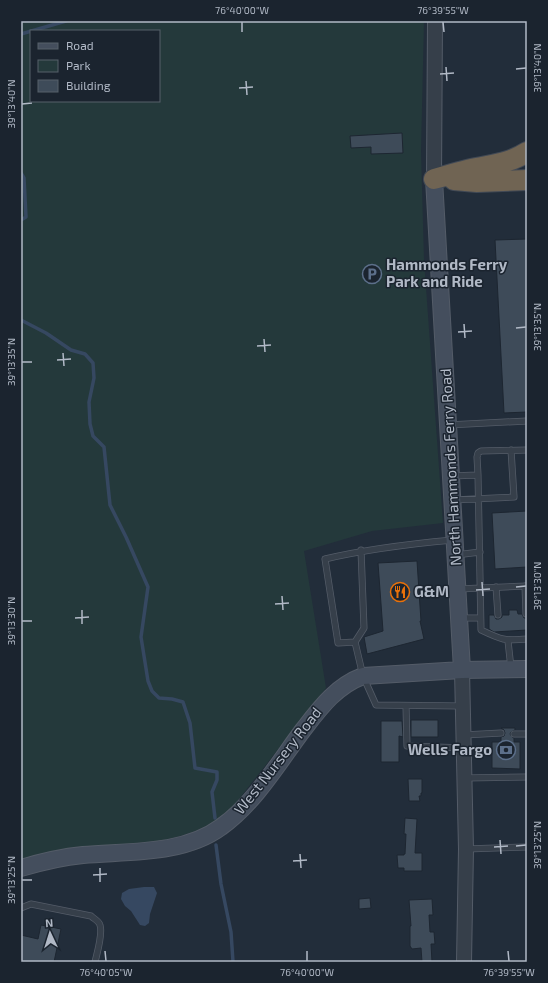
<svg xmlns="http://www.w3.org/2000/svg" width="548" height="983" font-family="'Exo 2',sans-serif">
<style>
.green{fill:#24393b;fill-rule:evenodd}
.water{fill:#364861}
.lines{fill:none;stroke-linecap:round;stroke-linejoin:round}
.stream{stroke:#364861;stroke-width:3.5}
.building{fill:#3e4b59;stroke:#1d2631}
.service-casing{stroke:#545c68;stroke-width:7}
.tertiary-casing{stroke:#545c68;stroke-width:16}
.secondary-casing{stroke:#545c68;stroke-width:18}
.motorway-casing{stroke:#414955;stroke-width:22}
.service{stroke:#363f4a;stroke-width:5.5}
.tertiary{stroke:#363f4a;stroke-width:14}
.secondary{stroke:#444e5d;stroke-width:16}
.motorway{stroke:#706453;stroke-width:20}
.ticks{fill:none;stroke:#b1b9c6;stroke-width:1.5}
.labels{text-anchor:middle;stroke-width:3;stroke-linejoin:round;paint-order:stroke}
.poi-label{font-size:15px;font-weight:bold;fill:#b1b9c6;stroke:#1b242f;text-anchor:start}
.street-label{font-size:15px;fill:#b1b9c6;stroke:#1b242f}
.neatline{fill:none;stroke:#b1b9c6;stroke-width:1.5}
.ticks-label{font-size:10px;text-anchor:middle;fill:#b1b9c6}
</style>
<rect width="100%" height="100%" fill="#222d3a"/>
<!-- green -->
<path class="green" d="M21,21H424L421,151L424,260L443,523L372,531L304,551L326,688L232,808L217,821L196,831L177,837L160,841L58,850L21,859ZM31,31H159V101H31Z"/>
<!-- water -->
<path class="water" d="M144,887H154L157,893L150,914L149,923L145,926L140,925L131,911L125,906L121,899L122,893L129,889Z"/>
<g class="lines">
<!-- stream -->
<path class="stream" d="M21,34L66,21
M21,173L24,178L26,217L21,220
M21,320L46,333L71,350L85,354L93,363L94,378L89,402L90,424L93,436L104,447L110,505L126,537L148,587L141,637L148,681L152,691L159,698L172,699L183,702L190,723L195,768L217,772V780L212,792L215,818
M216,845L221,884L231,932L233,962"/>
</g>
<!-- building -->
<path class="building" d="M402,133L403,153L371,154V147L351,148L350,136Z
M527,239V412L504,413L495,240Z
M527,511V567L495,569L492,513Z
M417,561L421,621H420L424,639L367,654L364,637L383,631L378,563Z
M509,610H517L518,614H522L524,618H527V630L494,632L489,629V615H494L496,619H499L502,617V615H509Z
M411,720H438V737H411Z
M381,721H402L403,737L399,736V762H381Z
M501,728H515V730L511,732L510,734L512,737L514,738V742H520V769L492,768V742H501V737L504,736L505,733L504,730Z
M408,779H422V793H421V796H419L420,801H409Z
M405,818L417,819L415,853H422V871H404V868H398L397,855H404V854H405L406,834H404Z
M370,898L371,908L359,909V899Z
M432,899L433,915H429L430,932H434L435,944H431L432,962H422L421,948L412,949L410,946V926H411L409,900Z
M41,925L61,929L54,962H21V935L38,939Z"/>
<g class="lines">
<!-- service casing -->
<g class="service-casing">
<path id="service" d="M448,425L527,421
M478,475L481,630C502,640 504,641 527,639
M451,476L478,475L477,457L478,453L481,451L527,450
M453,500L514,497L511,450
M453,540C409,544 367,549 325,559L338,643L355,642L363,676L376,705L462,706
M456,555L480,552
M525,586L526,614
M496,587L498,615
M458,589L527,586
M460,618H480
M508,641L511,668
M355,642L364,628L361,550
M406,706L407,746L464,748
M514,734H527
M464,735L501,733
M465,778L527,777
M466,849L527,847
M21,908L31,904L91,916C94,919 99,921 100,925C103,934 97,953 95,962"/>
</g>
<!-- tertiary casing -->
<g class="tertiary-casing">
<path id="tertiary" d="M434,179L435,21
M462,670L466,849L464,962"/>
</g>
<!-- secondary casing -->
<g class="secondary-casing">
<path id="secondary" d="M434,179L462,670
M21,868C41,862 62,857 83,855C128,851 183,855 221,827C254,804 279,762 303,730C320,708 336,686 363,676L462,670L527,669"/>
</g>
<!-- motorway casing -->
<g class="motorway-casing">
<path id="motorway" d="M434,179C448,175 462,171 476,168C495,164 510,163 527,152
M454,180L477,182L527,180"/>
</g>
<!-- service -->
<use href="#service" class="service"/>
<!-- tertiary -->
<use href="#tertiary" class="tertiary"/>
<!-- secondary -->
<use href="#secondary" class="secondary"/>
<!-- motorway -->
<use href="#motorway" class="motorway"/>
</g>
<!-- ticks -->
<path class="ticks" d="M242,22V32M443,22L444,32M446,67L447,81M516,69L526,68M440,74L454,73M246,81L247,95M239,88L253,87M22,104L32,103M464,324L465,338M516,328L526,327M458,332L472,331M264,339L265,352M257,346L271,345M63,353L64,366M57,360L71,359M22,362H32M482,582L483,596M516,587L526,586M476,590L490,589M282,596L283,610M275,604L289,603M82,610V624M75,618L89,617M22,621H32M500,840L501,854M516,846L526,845M494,847L508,846M300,854L301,868M293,861L307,860M100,868V882M93,875L107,874M22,880H32M105,951L106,961M307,951V961M508,951L509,961"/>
<!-- icons -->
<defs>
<g id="parking-ring" transform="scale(1)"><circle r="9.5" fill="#1b242f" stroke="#5c6f8a" stroke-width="1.5"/><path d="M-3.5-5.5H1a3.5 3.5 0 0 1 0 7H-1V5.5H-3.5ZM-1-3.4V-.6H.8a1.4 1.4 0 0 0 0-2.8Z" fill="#5c6f8a"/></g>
<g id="restaurant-ring" transform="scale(1)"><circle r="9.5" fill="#1b242f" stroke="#e8710a" stroke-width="1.5"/><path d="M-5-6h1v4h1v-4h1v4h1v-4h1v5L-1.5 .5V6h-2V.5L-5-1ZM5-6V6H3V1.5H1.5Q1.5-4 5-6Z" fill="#e8710a"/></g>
<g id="bank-ring" transform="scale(1)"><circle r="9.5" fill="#1b242f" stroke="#5c6f8a" stroke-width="1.5"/><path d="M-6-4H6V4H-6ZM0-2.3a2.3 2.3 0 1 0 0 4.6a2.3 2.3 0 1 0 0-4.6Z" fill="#5c6f8a"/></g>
</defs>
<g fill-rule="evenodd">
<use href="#parking-ring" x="372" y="274"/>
<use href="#restaurant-ring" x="400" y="592"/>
<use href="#bank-ring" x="506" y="750"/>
</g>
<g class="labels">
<!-- poi labels -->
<g class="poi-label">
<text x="386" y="270">Hammonds Ferry<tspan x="386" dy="17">Park and Ride</tspan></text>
<text x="414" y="597">G&amp;M</text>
<text x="492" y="755" text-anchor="end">Wells Fargo</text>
</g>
<!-- street labels -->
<g class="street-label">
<text transform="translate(451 467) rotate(-93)" y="5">North Hammonds Ferry Road</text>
<text transform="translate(278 761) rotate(-52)" y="5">West Nursery Road</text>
</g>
</g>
<!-- border -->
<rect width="548" height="983" fill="none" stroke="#1b242f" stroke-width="44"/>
<!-- legend -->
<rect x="30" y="30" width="130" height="72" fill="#1b242f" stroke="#57606b"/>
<rect x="38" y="43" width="20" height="6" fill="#444e5d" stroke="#57606b"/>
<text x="66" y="50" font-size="12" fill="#b1b9c6">Road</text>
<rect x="38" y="60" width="20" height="12" fill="#24393b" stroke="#57606b"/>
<text x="66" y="70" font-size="12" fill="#b1b9c6">Park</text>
<rect x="38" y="80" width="20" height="12" fill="#3e4b59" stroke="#57606b"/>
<text x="66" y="90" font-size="12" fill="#b1b9c6">Building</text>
<!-- north arrow -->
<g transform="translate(50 933) rotate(356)" stroke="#1b242f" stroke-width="3" paint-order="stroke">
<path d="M0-3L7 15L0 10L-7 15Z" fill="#b1b9c6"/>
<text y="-6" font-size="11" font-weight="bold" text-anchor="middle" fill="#b1b9c6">N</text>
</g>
<rect x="22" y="22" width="504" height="939" class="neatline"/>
<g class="ticks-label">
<text x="242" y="14">76°40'00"W</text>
<text x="443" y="14">76°39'55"W</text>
<text transform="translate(537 68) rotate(-90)" y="4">39°13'40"N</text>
<text transform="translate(11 104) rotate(-90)" y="4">39°13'40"N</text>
<text transform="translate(537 327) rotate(-90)" y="4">39°13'35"N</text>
<text transform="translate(11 362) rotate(-90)" y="4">39°13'35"N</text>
<text transform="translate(537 586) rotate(-90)" y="4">39°13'30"N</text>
<text transform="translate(11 621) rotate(-90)" y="4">39°13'30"N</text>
<text transform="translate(537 845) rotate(-90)" y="4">39°13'25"N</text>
<text transform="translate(11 880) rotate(-90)" y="4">39°13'25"N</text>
<text x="106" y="976">76°40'05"W</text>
<text x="307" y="976">76°40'00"W</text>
<text x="509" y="976">76°39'55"W</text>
</g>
</svg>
